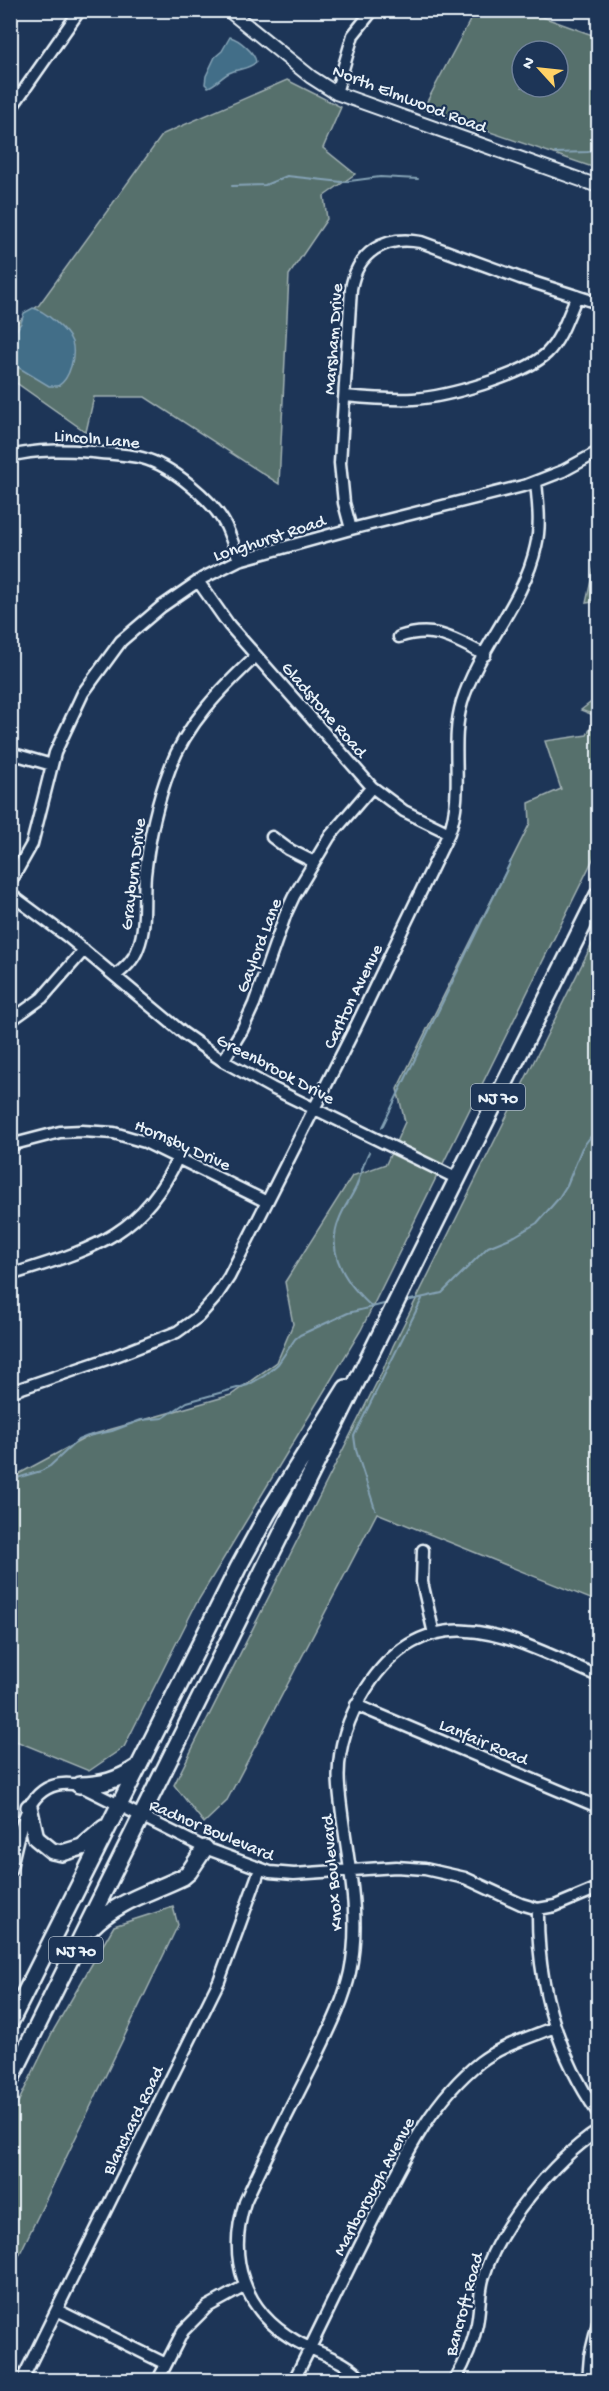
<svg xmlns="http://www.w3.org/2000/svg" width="609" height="2391" font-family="'Gochi Hand',sans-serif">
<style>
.green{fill:#57706c;stroke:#a0b0b2;stroke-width:1.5;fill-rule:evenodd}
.water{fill:#426e88;stroke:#84a2b5;stroke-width:1.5}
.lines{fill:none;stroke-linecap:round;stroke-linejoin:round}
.stream{stroke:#84a2b5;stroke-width:2}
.minor-casing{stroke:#e8f1f8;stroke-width:15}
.major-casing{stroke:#e8f1f8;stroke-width:16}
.highway-casing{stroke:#e8f1f8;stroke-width:20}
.minor{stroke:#1d3557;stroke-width:10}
.major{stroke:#1d3557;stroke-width:12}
.highway{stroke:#1d3557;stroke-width:15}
.labels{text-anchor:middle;stroke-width:4.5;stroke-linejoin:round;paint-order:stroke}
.shield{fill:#1d3557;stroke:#abb9c8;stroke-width:1.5}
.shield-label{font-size:16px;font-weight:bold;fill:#e8f1f8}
.street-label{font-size:18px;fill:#e8f1f8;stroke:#1d3557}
</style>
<rect width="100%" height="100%" fill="#1d3557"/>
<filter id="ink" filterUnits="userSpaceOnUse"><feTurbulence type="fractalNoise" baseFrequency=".0167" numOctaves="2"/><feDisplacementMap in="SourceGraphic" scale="12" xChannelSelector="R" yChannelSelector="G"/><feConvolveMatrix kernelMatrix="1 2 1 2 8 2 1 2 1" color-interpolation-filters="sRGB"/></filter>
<g filter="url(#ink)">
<!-- green -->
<path class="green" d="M475,11H526L598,37V169L423,109ZM522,51H558V87H522Z
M287,80L341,107L323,148L355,174L324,196L327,219L289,275L279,484L145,397H94L86,432L11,379V327L39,305L163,134Z
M598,549V601L586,603Z
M598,697V849L361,1330L196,1604L124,1747L89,1771L11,1739V1478L91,1435L231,1395L277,1362L293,1324L285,1282L352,1176L386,1164L405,1122L397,1089L530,823L529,803L561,789L545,741L587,735L596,716L581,710Z
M598,932V1602L377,1513L226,1802L204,1823L174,1785L382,1372L393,1346Z
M173,1907L178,1925L11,2272V2117L53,2031L114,1926Z"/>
<!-- water -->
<path class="water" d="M230,37C239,39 255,53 256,62C248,70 239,68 229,73C221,77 217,84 208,87L205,84L206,76L215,57L222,51Z
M33,308C44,310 68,331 72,342C76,355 70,379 58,386H49L11,363V339L21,323L24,313Z"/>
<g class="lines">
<!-- stream -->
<path class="stream" d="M555,153L588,152L598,148
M232,186L265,185L287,176L342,182L380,177L418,179
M382,1127L511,861
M369,1152C363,1163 361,1175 356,1187C351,1198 343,1208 339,1220C325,1254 347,1284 371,1306
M402,1302L442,1293L488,1247L515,1236L537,1223L558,1199L567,1185L582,1148L598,1127
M10,1480L41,1471L50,1466L78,1440L88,1436L112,1431L141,1420L163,1418L187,1402L248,1385L264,1376L278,1364L295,1339L300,1335L348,1313L388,1303
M375,1509L356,1450L354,1436L422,1299"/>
<!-- minor casing -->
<g class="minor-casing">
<path id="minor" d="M336,93L353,35L373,10
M10,110L80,10
M345,396C367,398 391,400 413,399C446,397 523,376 547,353C562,338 568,315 577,296
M10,456C38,449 64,450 92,452C109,454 126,454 142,458C171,465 213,500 226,526C231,537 235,549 239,560
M351,529L344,503L340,463L351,289C357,252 385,235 421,242L520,278L598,303
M198,581L229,625L372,787L404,811L449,833
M399,637C435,625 454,639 485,655
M10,753L52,765
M272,837L288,849L314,862
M10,883L32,844L55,753L83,693L121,641L161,607L203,578L239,560L351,529L527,485L563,471L598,452
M10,894L68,937L183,1033L223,1061L272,1088L458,1179
M115,976C125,968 134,960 138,948C147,926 143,898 145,875C149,838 157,802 170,768C187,723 222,688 256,656
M10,1021L42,998L84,950
M223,1061L242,1030L254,1004L286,913L294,896L330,836L372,787
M10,1145L60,1132L82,1131L114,1133L145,1142L267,1202
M10,1275C88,1250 142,1238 178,1157
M10,1392L113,1357L177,1332L198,1317L215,1298L229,1277L355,1028L449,833C465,790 449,745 462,702C479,647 524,603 536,546C541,525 538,503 536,482
M423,1550L422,1582L434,1634
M356,1705L598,1807
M10,1871C20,1832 25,1774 79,1785L205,1848L270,1872L294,1874L396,1867L425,1869L465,1878L521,1904L538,1909L555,1906L598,1888
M538,1909C537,1983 556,2052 598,2113
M57,2310L166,2364
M22,2380L219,1981L260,1869
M158,2380L183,2331L207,2307L245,2286
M294,2380C322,2325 348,2268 377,2212C405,2157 431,2101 480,2062C502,2045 529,2038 555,2027
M363,2380C346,2359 318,2354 296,2341C243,2311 227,2258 245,2202C266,2155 290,2110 313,2064C327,2034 343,2005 350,1972C363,1911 344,1848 339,1787C336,1751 347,1719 366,1689C430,1589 515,1640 598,1676
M455,2380C465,2363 473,2344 477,2324C480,2309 479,2294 483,2279C498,2227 554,2160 598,2131
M588,2380L590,2356L598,2323"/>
</g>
<!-- major casing -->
<g class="major-casing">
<path id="major" d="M228,10L311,77L336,93L598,186"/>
</g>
<!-- highway casing -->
<g class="highway-casing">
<path id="highway" d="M79,1785C102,1785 118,1780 138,1767
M29,1807L36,1838L52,1851L62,1853L82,1847L104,1828
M91,1928C117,1901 150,1893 183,1877L189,1872L205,1848
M10,2023L238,1568L268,1513L346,1388
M10,2081L598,895"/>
</g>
<!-- minor -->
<use href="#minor" class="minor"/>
<!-- major -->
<use href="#major" class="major"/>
<!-- highway -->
<use href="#highway" class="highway"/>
</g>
</g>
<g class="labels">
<!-- shield labels -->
<g class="shield">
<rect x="471" y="1084" width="54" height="26" rx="4.5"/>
<rect x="49" y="1937" width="54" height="26" rx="4.5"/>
</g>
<g class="shield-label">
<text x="498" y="1103">NJ 70</text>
<text x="76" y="1956">NJ 70</text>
</g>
<!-- street labels -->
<g class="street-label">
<text transform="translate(410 98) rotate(21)" y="6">North Elmwood Road</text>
<text transform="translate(332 339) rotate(-86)" y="6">Marsham Drive</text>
<text transform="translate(97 438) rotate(5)" y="6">Lincoln Lane</text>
<text transform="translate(269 537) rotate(-18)" y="6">Longhurst Road</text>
<text transform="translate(325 709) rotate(49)" y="6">Gladstone Road</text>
<text transform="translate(132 874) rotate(-83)" y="6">Grayburn Drive</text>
<text transform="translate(258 945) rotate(-69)" y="6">Gaylord Lane</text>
<text transform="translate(352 996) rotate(-64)" y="6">Carlton Avenue</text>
<text transform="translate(276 1068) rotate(28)" y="6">Greenbrook Drive</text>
<text transform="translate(183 1144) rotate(24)" y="6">Hornsby Drive</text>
<text transform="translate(484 1741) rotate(23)" y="6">Lanfair Road</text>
<text transform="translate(212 1829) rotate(23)" y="6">Radnor Boulevard</text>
<text transform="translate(331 1873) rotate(-95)" y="6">Knox Boulevard</text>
<text transform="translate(132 2120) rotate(-64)" y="6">Blanchard Road</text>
<text transform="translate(373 2186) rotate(-62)" y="6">Marlborough Avenue</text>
<text transform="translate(463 2304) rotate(-75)" y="6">Bancroft Road</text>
</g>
</g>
<!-- margin -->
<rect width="609" height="2391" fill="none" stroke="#1d3557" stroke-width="36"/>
<rect x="18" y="18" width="573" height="2355" fill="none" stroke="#e8f1f8" stroke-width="2" filter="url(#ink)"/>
<!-- north arrow -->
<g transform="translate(540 69) rotate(297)"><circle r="28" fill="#1d3557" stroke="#6e8097" stroke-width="1.5"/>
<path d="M0-4.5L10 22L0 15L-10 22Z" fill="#ffd166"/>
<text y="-9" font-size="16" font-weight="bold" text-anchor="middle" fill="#e8f1f8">N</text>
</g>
</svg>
